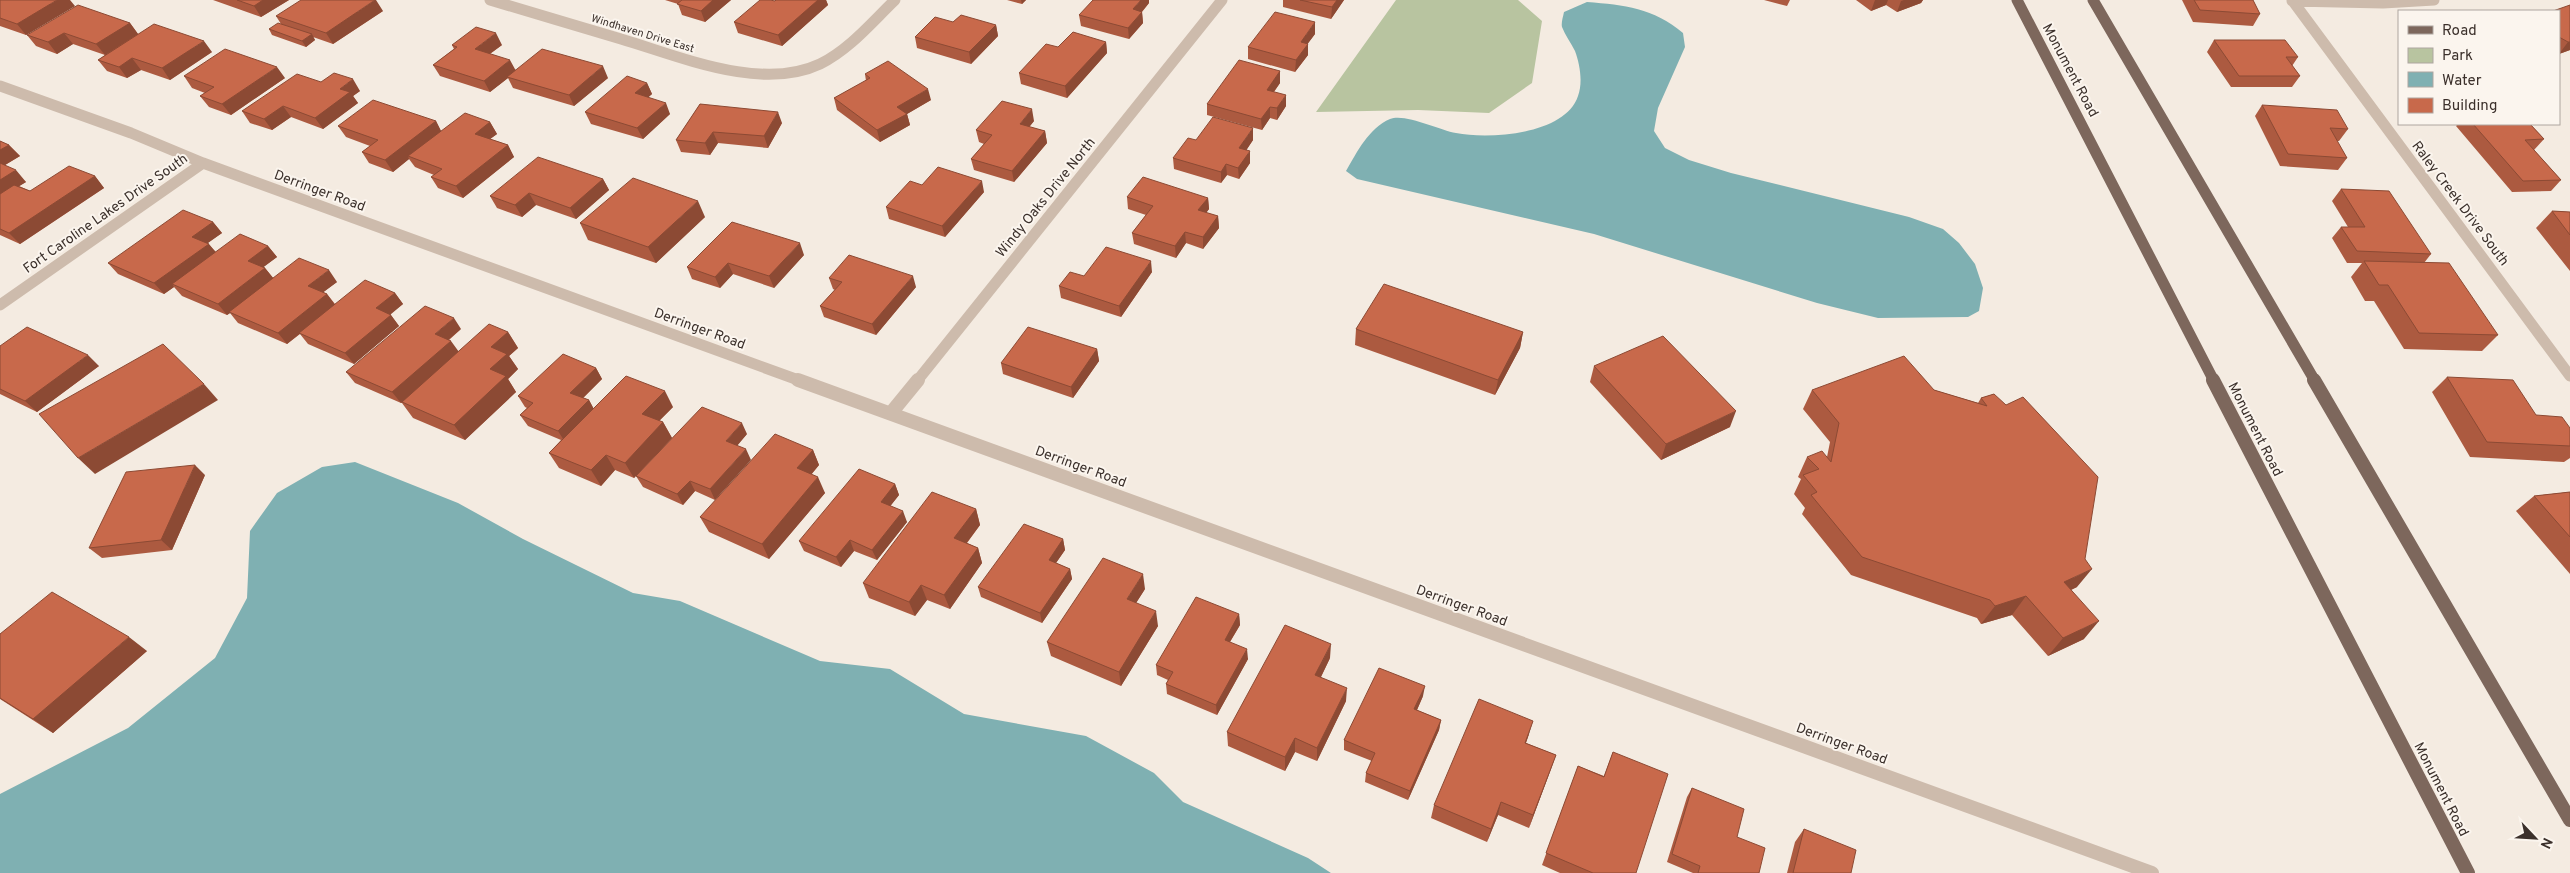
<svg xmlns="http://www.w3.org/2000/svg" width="2570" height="873" font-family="Overpass,sans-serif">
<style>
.green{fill:#b8c4a0}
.water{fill:#7fb0b2}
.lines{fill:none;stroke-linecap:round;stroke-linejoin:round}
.minor-far1{stroke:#cdbbac;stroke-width:11}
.minor{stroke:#cdbbac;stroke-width:14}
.major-far1{stroke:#7d675c;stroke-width:11}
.major{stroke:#7d675c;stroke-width:14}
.wall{fill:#ac5a40}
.shaded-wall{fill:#8c4a34}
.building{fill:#c8694b;stroke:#8c4a34}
.labels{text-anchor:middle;stroke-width:4;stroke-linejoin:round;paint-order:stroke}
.far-street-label{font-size:11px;fill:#3b302b;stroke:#fbf5ee}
.street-label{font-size:14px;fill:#3b302b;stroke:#fbf5ee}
</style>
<rect width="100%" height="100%" fill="#f4ebe1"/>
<!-- green -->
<path class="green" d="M1396,0H1518L1542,21L1532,83L1489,113L1418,110L1316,112Z"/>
<!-- water -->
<path class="water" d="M1587,2C1625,5 1653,8 1683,33L1685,47L1658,108L1654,131L1665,148L1689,160L1731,173L1909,217L1943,229L1959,243L1975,264L1983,288L1979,311L1968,317L1878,318L1817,303L1594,234L1357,179L1346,171C1357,152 1369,128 1390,119C1405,113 1439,130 1456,133C1490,140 1566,134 1578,96C1583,83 1580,64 1575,51C1571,43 1565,35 1562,27C1561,23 1563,17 1564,12Z
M355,462L458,503L523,539L633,593L680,601L820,661L890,669L964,714L1086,736L1154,773L1183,802L1308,858L1331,873H0V794L128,728L215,658L247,598L250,531L277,493L322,467Z"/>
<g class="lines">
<!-- minor-far1 -->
<path class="minor-far1" d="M490,0C534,13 577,26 621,39C679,56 761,92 820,64C850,49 872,22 895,0
M2292,0L2570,376
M2292,1L2383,3L2434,0
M0,86L131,133L203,163L801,381
M0,305L203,163
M917,381L1222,0"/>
<!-- minor -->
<path class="minor" d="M798,380L2152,873
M891,413L918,380"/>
<!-- major-far1 -->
<path class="major-far1" d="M2017,0L2214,381
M2093,0L2315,381"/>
<!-- major -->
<path class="major" d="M2213,380L2468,873
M2314,380L2570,820"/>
</g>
<!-- wall -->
<path class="wall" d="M0,0L75,6L26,35L0,26Z
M213,0H289L261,17Z
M665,0H731L705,22L682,15L678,4Z
M776,0H826L828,5L782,46L738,33L734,22Z
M1007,0H1026L1022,4Z
M1283,0H1344L1331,19L1283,7Z
M1764,0H1790L1787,6Z
M1856,0H1923L1921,3L1897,12L1886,5L1871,11Z
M2182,0H2253L2260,14L2253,26L2193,22Z
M1149,3L1142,12L1143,23L1129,39L1081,26L1079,15Z
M2570,5V50L2559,54V11Z
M383,11L333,44L313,37L315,40L306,47L272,35L269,29L281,24L276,16Z
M953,22L996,25L998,36L971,64L917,48L915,37Z
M130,23L138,34L212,52L170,80L141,70L127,78L107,71L98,60L105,55L73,44L57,54L36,46L27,35Z
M1315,34L1307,44L1308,55L1295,72L1248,59V47Z
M2214,40L2298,57L2292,66L2300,76L2292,87H2231L2207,52Z
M1106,42L1107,53L1067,98L1021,84L1019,73L1058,47Z
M452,45H502L490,54L516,70L608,78L574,106L513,88L508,78L490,92L440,76L433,65L454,49Z
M1280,71V83L1274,92L1286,106L1277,120L1270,118L1262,130L1207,115V104Z
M865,74L931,100L907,114L910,125L880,142L837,110L834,98L866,81Z
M184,76L285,78L231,115L209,107L200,96L205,93L192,88Z
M321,82L360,91L353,96L358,103L323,129L291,117L272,130L250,123L242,111Z
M647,83L652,94L648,97L670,114L643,139L591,124L585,112Z
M700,104L782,123L768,148L718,143L710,155L681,152L676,140Z
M2262,105L2348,129L2339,141H2337L2347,158L2338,170L2280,166L2255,116Z
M436,121L441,131L490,122L497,134L490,139L508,145L514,157L463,198L438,188L431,177L434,175L415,167L409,159L393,172L369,163L362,152L370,146L346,137L338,126Z
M1034,121L1029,127L1045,131L1047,143L1014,182L974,170L971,159L984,144L979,142L976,130Z
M2458,124H2530L2544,139L2534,150L2561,180L2551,191L2512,192L2456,126Z
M1196,140H1253L1246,150L1250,163L1239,179L1227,175L1221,183L1174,169L1173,158Z
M0,141L9,145L20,156L5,165L26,182L19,186L30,191L95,176L104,188L20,244L0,235Z
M603,179L609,190L576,219L536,205L522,217L497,208L490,196Z
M922,185L984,192L945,237L889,219L886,207Z
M2341,189L2431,254L2424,263L2498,335L2482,351L2404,349L2374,301H2365L2351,277L2362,263H2347L2332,238L2341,227H2348L2332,201Z
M1127,197L1208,198L1209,209L1206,213L1218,216L1219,228L1203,249L1186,243L1176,258L1134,244L1132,233L1146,215L1128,209Z
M2552,211L2570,212V271L2536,228Z
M705,217L656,263L588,240L580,223Z
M213,222L222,233L207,243L216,252L268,246L277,257L263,267L265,268L273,278L337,282L323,292L327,294L335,304L395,293L403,304L390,314L399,326L354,364L308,344L300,334L287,344L238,323L230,313L227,315L182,296L174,287L164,294L118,274L108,263Z
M804,255L774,288L733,274L720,288L692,279L687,267Z
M1152,272L1121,317L1061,298L1059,286L1084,276Z
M829,278L916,287L876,335L824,317L820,306L835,290L833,289Z
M461,329L449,340L458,352L508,332L518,348L509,356L518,369L508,379L516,392L465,440L413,418L402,403H401L355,383L346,372Z
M1356,329L1523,332L1520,348L1495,395L1355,345Z
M0,346L99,366L37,412L0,394Z
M1097,349L1099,361L1073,398L1003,374L1001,363Z
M1594,366L1730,427L1661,460L1590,382Z
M596,368L602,379L583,398L589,400L593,408L673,407L659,421L663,422L672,438L634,478L615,470L601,486L559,468L549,453L561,440L528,426L520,415L527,408L525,407L518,396Z
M2447,377L2536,415L2570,428V458L2564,462L2470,457L2432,392Z
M1812,390H1934L1978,403L1981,398L1994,394L2077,587L2071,590L2084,639L2048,656L2012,615L1981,624L1977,618L1851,575L1802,514L1805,508L1794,494L1801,479L1798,477L1807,457H1827L1830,442L1803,409Z
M747,434L737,445L715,500L695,491L683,505L643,487L636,476Z
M813,450L819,465L811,475L825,493L769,559L709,532L700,517Z
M205,475L172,550L102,558L89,548Z
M895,484L899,495L890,506L907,522L877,560L854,551L841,567L804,551L799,541Z
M2570,492V574L2516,511L2534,496Z
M976,509L980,525L967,543L978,548L982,563L950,609L927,600L915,616L869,598L863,583Z
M1063,539L1065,550L1056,563L1070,569L1072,579L1042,623L981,597L978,587Z
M1145,589L1136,603L1158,626L1121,686L1051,656L1047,642Z
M1239,614L1240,625L1230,642L1248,659L1217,715L1167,694L1166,684L1168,680L1157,675L1156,665Z
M0,634L147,651L53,733L0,699Z
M1330,658L1321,677L1346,701L1317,761L1295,752L1285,771L1228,746L1227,732Z
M1423,696L1417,710L1441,720L1439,730L1408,800L1365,782L1366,773L1372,761L1344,750V740Z
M1529,734L1526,743L1556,755L1529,828L1498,815L1487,842L1431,818L1434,805Z
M1613,752L1636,873H1560L1542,865L1578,766L1604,776Z
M1692,788L1737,837L1759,873H1693L1667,862L1687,797Z
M1804,829L1851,873H1787L1795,842Z"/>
<!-- shaded-wall -->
<path class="shaded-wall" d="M57,0H70L75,6L26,35L17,24Z
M263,0H289L261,17L254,6Z
M375,0H376L383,11L333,44L326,33Z
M713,0H731L705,22L701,11Z
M818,0H826L828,5L782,46L778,35Z
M1021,0H1026L1022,4Z
M1141,0H1149V3L1134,21L1133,9Z
M1337,0H1344L1331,19L1332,7Z
M1875,0H1888L1886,5L1871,11Z
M1904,0H1923L1921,3L1897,12L1901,1Z
M1142,12L1143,23L1129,39L1128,28Z
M1315,22V34L1301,53V42Z
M130,23L138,34L105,55L96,44Z
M996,25L998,36L971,64L969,52Z
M64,33L73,44L57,54L48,42Z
M496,33L502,45L481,60L475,49Z
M312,34L315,40L306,47L302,41Z
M204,41L212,52L170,80L162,68Z
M1106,42L1107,53L1067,98L1065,86Z
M2568,42H2570V50L2559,54Z
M1308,44V55L1295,72L1296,60Z
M132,58L141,70L127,78L119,67Z
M510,60L516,71L507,77L508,78L490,92L484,81Z
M603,66L608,78L574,106L569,95Z
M277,67L285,78L231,115L222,104Z
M1280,71V83L1267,101V90Z
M353,79L360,91L353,96L358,103L323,129L315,118L340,89Z
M647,83L652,94L640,105L635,93Z
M928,89L931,100L907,114L910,125L880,142L877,130L897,107Z
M1286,95V106L1277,120V108Z
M666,103L670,114L643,139L637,128Z
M283,106L291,117L272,130L264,119Z
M1270,107V118L1262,130L1261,119Z
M1032,109L1034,121L1022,136L1020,124Z
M778,112L782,123L768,148L764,136Z
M436,121L442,133L408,156L409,159L393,172L385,160Z
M490,122L497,134L482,145L475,134Z
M1253,128V140L1240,160L1239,148Z
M1045,131L1047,143L1014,182L1012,171Z
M713,132L718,143L710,155L705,143Z
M9,145L20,156L0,168V150Z
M508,145L514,157L463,198L456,186Z
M1250,151V163L1239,179L1238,168Z
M1226,164L1227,175L1221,183V172Z
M16,170L26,182L0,198V180Z
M95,176L104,188L20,244L9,233Z
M603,179L609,190L576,219L570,208Z
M982,181L984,192L945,237L942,226Z
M529,193L536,205L522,217L515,205Z
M1208,198L1209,209L1199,222L1198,210Z
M698,201L705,217L656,263L648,247Z
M1218,216L1219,228L1203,249V237Z
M213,222L222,233L201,248L192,237Z
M1185,232L1186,243L1176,258L1175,246Z
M800,243L804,255L774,288L769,276Z
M209,244L218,255L172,284L174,287L164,294L154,283Z
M268,246L277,257L257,272L248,261Z
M1151,261L1152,272L1121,317L1119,306Z
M728,263L733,274L720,288L715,277Z
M265,268L274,279L229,312L230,313L227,315L218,304Z
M329,270L337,282L317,297L308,286Z
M913,276L916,287L876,335L872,324Z
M395,293L403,304L384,320L376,308Z
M327,294L335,305L287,344L278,333Z
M391,315L399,326L354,364L345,353Z
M454,318L461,329L442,345L435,334Z
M508,332L518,348L509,356L518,369L508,379L516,392L465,440L454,425L490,369L491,347Z
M1523,332L1520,348L1495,395L1498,380Z
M451,341L459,352L401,403L392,392Z
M1097,349L1099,361L1073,398L1071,387Z
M88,355L99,366L37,412L25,401Z
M596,368L602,379L577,404L570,393Z
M204,384L218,400L95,474L78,458Z
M665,391L673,407L650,430L642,414Z
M589,400L595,411L565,442L558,431Z
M1736,411L1730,427L1661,460L1666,444Z
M663,422L672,438L634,478L625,463Z
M742,423L747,434L732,452L726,441Z
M746,449L751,460L715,500L710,489Z
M813,450L819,465L803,484L797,468Z
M606,455L615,470L601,486L591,470Z
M195,465L205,475L172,550L161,540Z
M818,477L825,493L769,559L762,544Z
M690,481L695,491L683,505L677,494Z
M895,484L899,495L885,513L881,502Z
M976,509L980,525L959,553L954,538Z
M903,511L907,522L877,560L872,550Z
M1063,539L1065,550L1051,570L1049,560Z
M850,540L854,551L841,567L836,557Z
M978,548L982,563L950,609L944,595Z
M1070,569L1072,579L1042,623L1040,613Z
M2092,569L2077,587L2049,600L2064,582Z
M1143,574L1145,589L1129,614L1127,599Z
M921,585L927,600L915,616L909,602Z
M2026,596L2012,615L1981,624L1995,606Z
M1156,611L1158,626L1121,686L1119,672Z
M1239,614L1240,625L1225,650V640Z
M2099,621L2084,639L2048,656L2063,638Z
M129,637L147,651L53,733L33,719Z
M1331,644L1330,658L1315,689V675Z
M1247,649L1248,659L1217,715L1216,705Z
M1425,686L1423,696L1413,719L1414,709Z
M1347,688L1346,701L1317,761V748Z
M1441,720L1439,730L1408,800L1410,791Z
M1533,721L1529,734L1521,756L1525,743Z
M1295,738V752L1285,771V757Z
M1556,755L1551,769L1529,828L1533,815Z
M1501,802L1498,815L1487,842L1491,829Z"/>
<!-- building -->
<path class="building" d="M0,0H57L17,24L0,18Z
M237,0H263L254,6Z
M301,0H375L326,33L276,16Z
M682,0H713L701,11L677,4Z
M760,0H770L775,1L776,0H818L778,35L734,22Z
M1093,0H1141L1133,9L1142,12L1128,28L1079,15Z
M1300,0H1337L1332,7Z
M2194,0H2253L2260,14L2200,10Z
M78,5L130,23L96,44L64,33L48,42L27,35Z
M2570,5V42H2568L2559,37V11H2553Z
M1275,12L1315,22L1301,42L1308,44L1296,60L1248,47Z
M961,15L996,25L969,52L915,37L935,17L953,22Z
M278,23L312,34L302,41L269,29Z
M154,24L204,41L162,68L132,58L119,67L98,60Z
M476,27L496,33L475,49L510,60L484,81L433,65L457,47L452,45Z
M1073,32L1106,42L1065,86L1019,73L1046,44L1058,47Z
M2214,40H2285L2298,57H2286L2300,76H2239Z
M225,49L277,67L222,104L200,96L214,87L184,76Z
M542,49L603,66L569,95L507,77Z
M1239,60L1280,71L1267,90L1286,95L1277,108L1270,107L1261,119L1207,104Z
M888,61L928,89L897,107L907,114L877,130L834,98L870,78L865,74Z
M334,73L353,79L340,89L350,92L315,118L283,106L264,119L242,111L297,74L321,82Z
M627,76L647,83L635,93L666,103L637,128L585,112Z
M373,100L436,121L385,160L362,152L378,140L338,126Z
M1002,101L1032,109L1020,124L1045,131L1012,171L971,159L992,135L976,130Z
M700,104L778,112L764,136L713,132L705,143L676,140Z
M2262,105L2337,110L2348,129L2330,128L2347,158L2288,154Z
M465,113L490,122L475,134L508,145L456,186L431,177L442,169L408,156Z
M1213,117L1253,128L1239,148L1250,151L1238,168L1226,164L1221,172L1173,158L1188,138L1196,140Z
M2473,124H2530L2544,139L2525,140L2561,180L2523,181Z
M0,141L9,145L0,150Z
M538,157L603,179L570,208L529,193L515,205L490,196Z
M0,163L16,170L0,180Z
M69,166L95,176L9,233L0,229V194L14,185L30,191Z
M938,167L982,181L942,226L886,207L910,181L922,185Z
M1143,177L1208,198L1198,210L1218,216L1203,237L1185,232L1175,246L1132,233L1153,206L1127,197Z
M633,178L698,201L648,247L580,223Z
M2341,189L2389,191L2431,254L2357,251L2341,227H2365Z
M183,210L213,222L192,237L209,244L154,283L108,263Z
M2552,211L2570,212V235Z
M732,222L800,243L769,276L728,263L715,277L687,267Z
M240,234L268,246L248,261L265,268L218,304L172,284Z
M1106,247L1151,261L1119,306L1059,286L1070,272L1084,276Z
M849,255L913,276L872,324L820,306L842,282L829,278Z
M299,258L329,270L308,286L327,294L278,333L229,312Z
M2364,261L2449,263L2498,335L2419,333L2388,285H2379Z
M365,280L395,293L376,308L391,315L345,353L299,333Z
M1384,284L1523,332L1498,380L1356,329Z
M425,306L454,318L435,334L451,341L392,392L346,372Z
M489,324L508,332L491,347L507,354L490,369L506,376L454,425L402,402Z
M27,327L88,355L25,401L0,389V346Z
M1028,327L1097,349L1071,387L1001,363Z
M1663,336L1736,411L1666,444L1594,366Z
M163,344L204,384L78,458L39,414Z
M563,354L596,368L570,393L589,400L558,431L520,415L533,403L518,396Z
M1904,356L1934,390L1987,406L1981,398L1994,394L2006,405L2023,397L2098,477L2085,559L2092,569L2064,582L2099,621L2063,638L2026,596L1995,606L1990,600L1862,557L1811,495L1817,492L1803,475L1819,469L1807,457L1822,451L1831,462L1839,423L1812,390Z
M626,376L665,391L642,414L663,422L625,463L606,455L591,470L549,453Z
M2447,377L2513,380L2536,415L2562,417L2570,428V446L2487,442Z
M702,407L742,423L726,441L746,449L710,489L690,481L677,494L636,476Z
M775,434L813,450L797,468L818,477L762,544L700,517Z
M195,465L161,540L89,548L126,472Z
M859,469L895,484L881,502L903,511L872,550L850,540L836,557L799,541Z
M932,492L976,509L954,538L978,548L944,595L921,585L909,602L863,583Z
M2570,492V537L2534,496Z
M1024,524L1063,539L1049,560L1070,569L1040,613L978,587Z
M1103,558L1143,574L1127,599L1156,611L1119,672L1047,642Z
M52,592L129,637L33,719L0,698V634Z
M1196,597L1239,614L1225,640L1247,649L1216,705L1166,684L1173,672L1156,665Z
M1285,625L1331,644L1315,675L1347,688L1317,748L1295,738L1285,757L1227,732Z
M1379,668L1425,686L1414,709L1441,720L1410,791L1366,773L1375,753L1344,740Z
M1479,699L1533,721L1525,743L1556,755L1533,815L1501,802L1491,829L1434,805Z
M1613,752L1668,774L1636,873H1593L1546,853L1578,766L1604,777Z
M1692,788L1744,809L1737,837L1765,848L1759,873H1698L1700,866L1672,854Z
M1804,829L1856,850L1851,873H1793Z"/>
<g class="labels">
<!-- far-street labels -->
<g class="far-street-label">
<text transform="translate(643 33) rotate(17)" y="4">Windhaven Drive East</text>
</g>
<!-- street labels -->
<g class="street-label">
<text transform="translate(2071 70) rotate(62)" y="5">Monument Road</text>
<text transform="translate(320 190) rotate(20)" y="5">Derringer Road</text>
<text transform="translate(1045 197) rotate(-51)" y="5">Windy Oaks Drive North</text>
<text transform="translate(2461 203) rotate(53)" y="5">Raley Creek Drive South</text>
<text transform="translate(105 213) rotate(-35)" y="5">Fort Caroline Lakes Drive South</text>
<text transform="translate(700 328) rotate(20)" y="5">Derringer Road</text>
<text transform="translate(2256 429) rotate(63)" y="5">Monument Road</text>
<text transform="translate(1081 466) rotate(20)" y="5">Derringer Road</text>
<text transform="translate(1462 605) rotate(20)" y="5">Derringer Road</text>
<text transform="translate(1842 743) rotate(20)" y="5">Derringer Road</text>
<text transform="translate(2442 789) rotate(63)" y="5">Monument Road</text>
</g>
</g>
<!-- legend -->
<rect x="2398" y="10" width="162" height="115" fill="#fbf5ee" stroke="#aea6a0"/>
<rect x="2408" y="26" width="25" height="8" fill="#7d675c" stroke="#aea6a0"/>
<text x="2442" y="35" font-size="15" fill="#3b302b">Road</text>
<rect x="2408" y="48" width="25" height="15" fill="#b8c4a0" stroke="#aea6a0"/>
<text x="2442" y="60" font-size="15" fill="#3b302b">Park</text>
<rect x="2408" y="72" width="25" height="15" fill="#7fb0b2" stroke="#aea6a0"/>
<text x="2442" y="85" font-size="15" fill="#3b302b">Water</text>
<rect x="2408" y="98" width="25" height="15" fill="#c8694b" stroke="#aea6a0"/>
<text x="2442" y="110" font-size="15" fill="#3b302b">Building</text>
<!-- north arrow -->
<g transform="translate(2535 838) rotate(115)" stroke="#fbf5ee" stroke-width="4" paint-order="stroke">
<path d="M0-4L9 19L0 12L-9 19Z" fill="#3b302b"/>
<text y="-8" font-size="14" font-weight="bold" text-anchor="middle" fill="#3b302b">N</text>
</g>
</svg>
